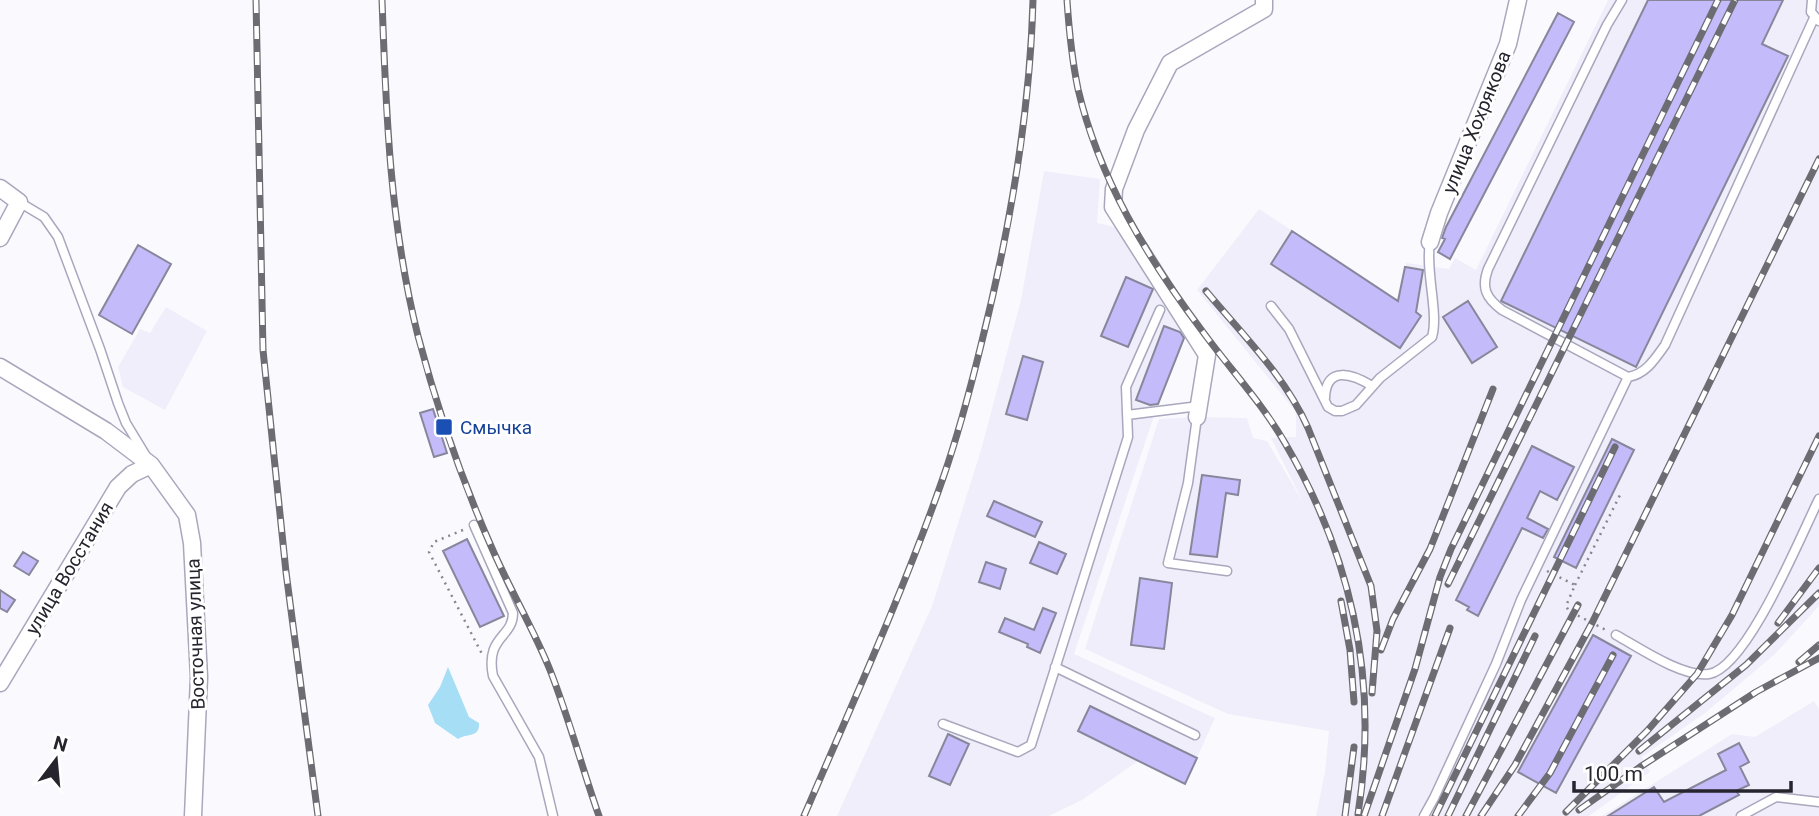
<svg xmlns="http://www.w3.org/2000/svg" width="1819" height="816" font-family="Roboto,sans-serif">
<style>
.built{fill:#efeefa}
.water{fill:#a6def6}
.building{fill:#c3bbfa;stroke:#88869b;stroke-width:2}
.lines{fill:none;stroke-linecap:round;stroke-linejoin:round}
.lane-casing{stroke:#a9a7bd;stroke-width:11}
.street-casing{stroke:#a9a7bd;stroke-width:19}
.path{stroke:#87878d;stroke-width:2.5;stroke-dasharray:2 5;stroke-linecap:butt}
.lane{stroke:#fff;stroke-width:8}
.street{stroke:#fff;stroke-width:16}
.rail-casing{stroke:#6d6c73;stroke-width:7}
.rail{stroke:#fff;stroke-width:4.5;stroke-dasharray:13;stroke-linecap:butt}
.transit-dot{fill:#1a4fb4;stroke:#fff;stroke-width:2.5}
.labels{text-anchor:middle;stroke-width:6;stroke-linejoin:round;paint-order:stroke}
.street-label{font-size:19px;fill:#26252e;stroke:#fff}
.transit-label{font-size:19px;fill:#164399;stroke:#fff;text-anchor:start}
</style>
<rect width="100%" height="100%" fill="#fafafe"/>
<!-- built -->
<path class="built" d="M1608,0H1819V606L1774,655L1705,713L1642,757L1650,772L1589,816H1316L1325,772L1329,731L1228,714L1085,649L1159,419L1197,417L1247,418L1253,438L1267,441L1303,502L1271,438L1296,437V412L1197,290L1259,209L1396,299L1399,295L1406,263L1449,269L1455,258L1476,270Z
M1044,171L1100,179L1097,223L1119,228L1186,335L1155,413L1074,654L1215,718L1185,784L1138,761L1082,800L1049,816H837L932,606L981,450L1021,300Z
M166,307L207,331L165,410L123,387L118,367L140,329L150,333Z
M1814,701L1819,709V816H1602L1732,734L1755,737Z"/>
<!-- water -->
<path class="water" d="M448,667L469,717L479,723C480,738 467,733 458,739L435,723L428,705L440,687Z"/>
<!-- building -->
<path class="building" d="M1648,0H1783L1762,44L1788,56L1636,367L1501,301Z
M1558,13L1574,22L1450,259L1438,252L1445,239L1442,238L1446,227Z
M1292,231L1398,301L1405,267L1423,270L1416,312L1421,316L1400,348L1271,264Z
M138,245L171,264L132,334L99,315Z
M1126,277L1153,289L1128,347L1101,336Z
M1468,301L1497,347L1472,363L1443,317Z
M1164,326L1180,332L1184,338L1158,404L1150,405L1136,400Z
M1023,356L1043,362L1027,420L1006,414Z
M433,409L447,453L434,457L420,413Z
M1612,439L1634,450L1576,568L1554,557Z
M1532,446L1574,467L1557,500L1540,491L1527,518L1548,529L1543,538L1522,528L1478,616L1467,610L1469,607L1456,600Z
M1202,475L1240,480L1238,495L1226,493L1217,557L1190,554Z
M994,501L1042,522L1035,537L987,516Z
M467,539L504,616L480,627L443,551Z
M1039,542L1066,554L1057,574L1030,563Z
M23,552L38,561L29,575L14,566Z
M986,562L1006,569L1000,589L979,582Z
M1140,578L1172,583L1164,649L1131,645Z
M0,590L15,600L7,612L0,608Z
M1043,608L1056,613L1040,653L1027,647L1028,644L999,632L1005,618L1034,630Z
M1593,635L1631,656L1556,793L1518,772Z
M1090,706L1197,758L1185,784L1078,731Z
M948,734L969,744L950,785L929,776Z
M1739,743L1749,762L1740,767L1749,785L1736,791L1739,795L1699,816H1608L1654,787L1664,802L1726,770L1718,754Z"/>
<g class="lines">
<!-- lane casing -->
<g class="lane-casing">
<path id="lane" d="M1622,0L1607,25L1488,269C1481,288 1486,298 1502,310L1628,377
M1812,0L1811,12L1819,21
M19,202L44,217L58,237L100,349L118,403L126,423L146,456
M1271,306L1289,329L1328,407L1335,411H1342L1356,405L1380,378L1432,337C1439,313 1425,271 1430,242
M1325,398C1326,364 1354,375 1372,386
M1127,415L1199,406
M1197,417L1188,483L1168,563L1227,571
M474,525L513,613C513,638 485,636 493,676L539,757L553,816
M1616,635C1638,647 1683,678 1709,674C1747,668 1801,535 1819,499
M1055,667L1195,735
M943,724L1018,752L1031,745L1128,437L1126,387L1160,310
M1424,816L1434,798L1496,664L1521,600L1628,377C1646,374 1655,359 1665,345L1814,18
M1741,816L1776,797L1819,802"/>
</g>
<!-- street casing -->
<g class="street-casing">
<path id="street" d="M0,188L19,202L0,238
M1430,242L1439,213L1508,44L1518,0
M0,367L106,431L151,465L187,515L192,543L199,677L193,816
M1197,417L1207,355L1113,207L1114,189L1136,130L1170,63L1264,9V0
M0,683L118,487L132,474L151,465"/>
</g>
<!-- path -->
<path class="path" d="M463,530L434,542L429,552L482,654
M1547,571L1575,585L1566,606L1569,611L1606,630
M1575,585L1620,495"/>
<!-- lane -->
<use href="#lane" class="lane"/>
<!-- street -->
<use href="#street" class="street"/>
<!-- rail casing -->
<g class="rail-casing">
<path id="rail" d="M256,0L263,350L286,572L318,816
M382,0C386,114 390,225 418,336C437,408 461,478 491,546C509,588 533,628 550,670C569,718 582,768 599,816
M1067,0C1069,30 1072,60 1078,89C1099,179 1148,259 1203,332C1230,369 1262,403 1285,443C1352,557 1379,682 1358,814
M1206,291C1242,334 1285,376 1308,428L1371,586L1377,631L1372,693
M1448,584L1735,0
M1341,601L1350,650L1354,702
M1778,623L1819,568
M1381,650L1393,619L1430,549L1493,389
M1799,662L1819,645
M1639,751L1746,665L1819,593
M1579,810L1640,767L1756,692L1819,658
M1566,812L1647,731L1697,674L1732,615L1819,436
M804,816C852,704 903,593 943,478C958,435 970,390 981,345C1009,233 1030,116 1033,0
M1345,816L1354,747
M1364,816L1415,669L1440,577L1451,549L1718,0
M1382,816L1450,628
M1435,816L1615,447
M1448,816L1535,636
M1466,816L1578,605
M1481,816L1515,765L1592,623L1819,159
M1518,816L1550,773L1613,655"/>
</g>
<!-- rail -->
<use href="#rail" class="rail"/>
</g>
<!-- markers -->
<rect class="transit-dot" x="435" y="418" width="18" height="18" rx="3.5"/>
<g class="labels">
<!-- street labels -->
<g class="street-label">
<text transform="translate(1476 122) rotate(-68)" y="7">улица Хохрякова</text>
<text transform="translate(69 568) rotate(-59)" y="7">улица Восстания</text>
<text transform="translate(195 634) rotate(-92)" y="7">Восточная улица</text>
</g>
<!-- transit labels -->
<g class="transit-label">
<text x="460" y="434">Смычка</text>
</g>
</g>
<!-- north arrow -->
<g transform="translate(56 760) rotate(16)" stroke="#ffffff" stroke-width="5" paint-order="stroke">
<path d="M0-5L12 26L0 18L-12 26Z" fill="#26252e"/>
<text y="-10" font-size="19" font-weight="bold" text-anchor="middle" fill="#26252e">N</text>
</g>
<!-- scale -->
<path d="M1574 781v10h217v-10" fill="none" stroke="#26252e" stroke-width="3.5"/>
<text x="1584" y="781" font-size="21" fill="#26252e" stroke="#ffffff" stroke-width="5" paint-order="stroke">100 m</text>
</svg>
